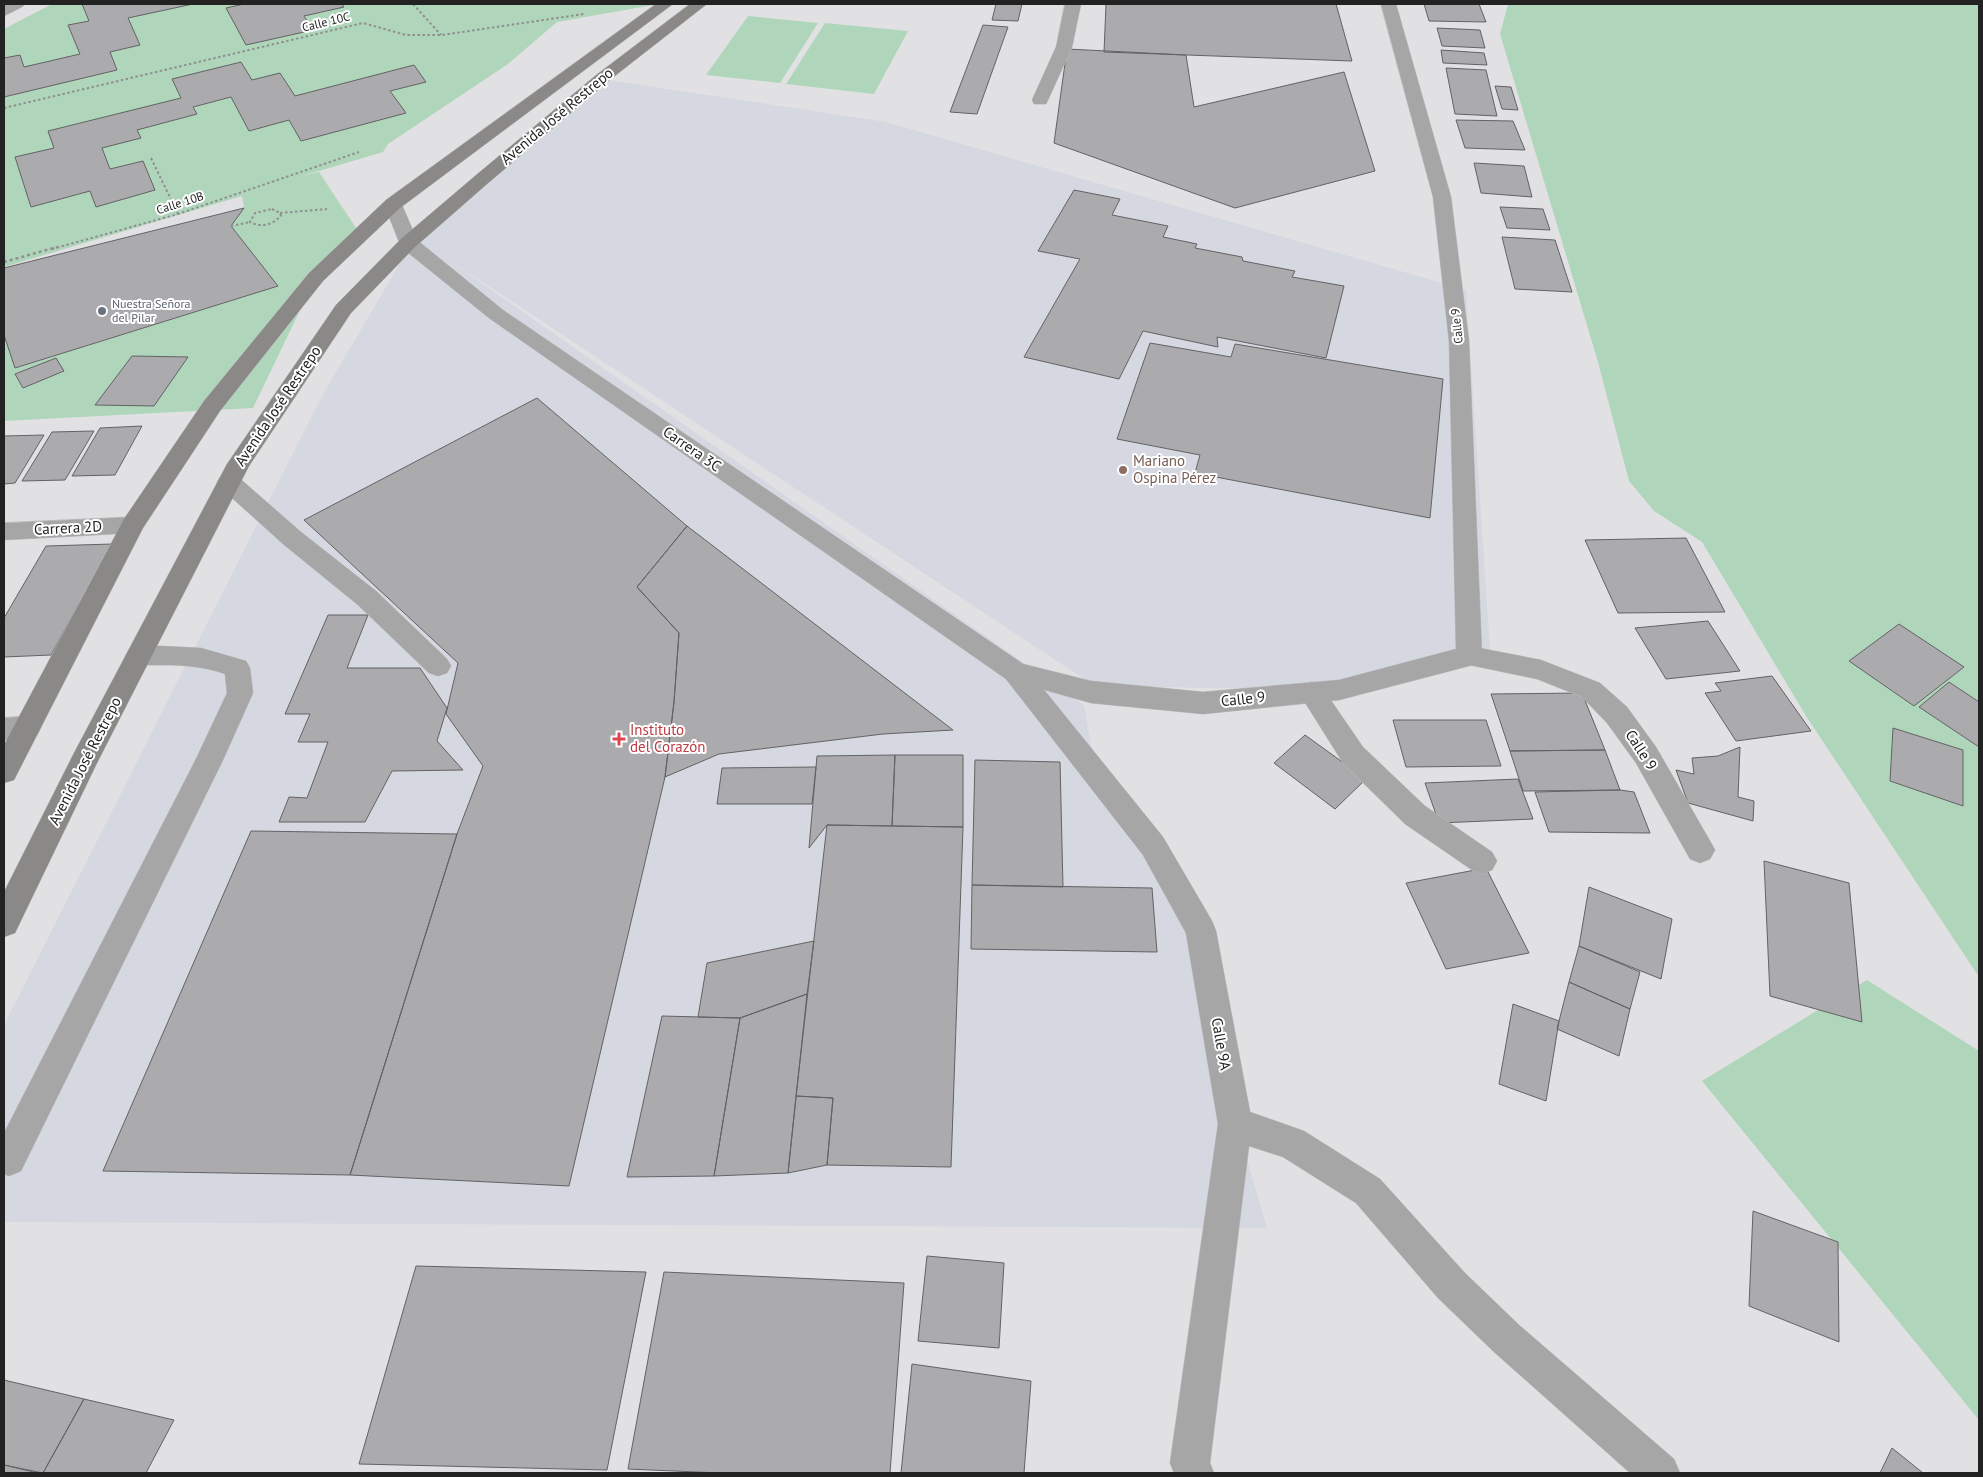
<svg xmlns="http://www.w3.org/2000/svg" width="1983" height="1477" font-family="'PT Sans',sans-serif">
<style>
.built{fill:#d5d7e1}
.green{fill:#afd6bb}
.building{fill:#abaaad;stroke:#636264}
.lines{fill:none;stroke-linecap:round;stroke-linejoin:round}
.service-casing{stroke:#bfbfc0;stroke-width:1}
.minor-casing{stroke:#bfbfc0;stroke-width:1}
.tertiary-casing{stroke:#bfbfc0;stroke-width:1}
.secondary-casing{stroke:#bfbfc0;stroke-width:1}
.path-far1{stroke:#8f8f90;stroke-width:2;stroke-dasharray:2.5 2.5;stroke-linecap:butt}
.path{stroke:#8f8f90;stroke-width:2.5;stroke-dasharray:3 3;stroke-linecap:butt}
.service{fill:#a7a6a6;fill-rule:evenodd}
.minor{fill:#a7a6a6;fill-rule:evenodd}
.tertiary{fill:#a7a6a6;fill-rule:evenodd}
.secondary{fill:#8b8988;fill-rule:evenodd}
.worship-dot{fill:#6b7280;stroke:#fff;stroke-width:2}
.education-dot{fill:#8d6e63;stroke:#fff;stroke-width:2}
.health-dot{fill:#e0444e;stroke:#fff;stroke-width:2}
.labels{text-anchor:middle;stroke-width:4;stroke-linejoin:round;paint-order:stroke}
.far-street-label{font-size:12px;fill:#222223;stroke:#fff}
.far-worship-label{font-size:12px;fill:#5b616d;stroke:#fff;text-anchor:start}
.street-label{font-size:15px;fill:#222223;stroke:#fff}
.education-label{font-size:15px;fill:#785e54;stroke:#fff;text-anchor:start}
.health-label{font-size:15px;fill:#be3a42;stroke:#fff;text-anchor:start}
</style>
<rect width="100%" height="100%" fill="#e1e1e3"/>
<!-- built -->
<path class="built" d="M601,79L886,122L1466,290L1490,650L1339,690L1095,686L443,256L1084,705L1096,774L1201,931L1237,1125L1267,1228L4,1222V1025L323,394L399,265L420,241Z"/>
<!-- green -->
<path class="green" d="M52,4H659L557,22L508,64L388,144L383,152L299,177L319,172L360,234L316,277L253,408L4,421V335L16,368L278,286L231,226L244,208L242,196L4,267V29Z
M1508,4H1979V977L1806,716L1702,542L1654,511L1629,481L1598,362L1500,34Z
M748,16L818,23L780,83L706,75Z
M825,23L908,31L874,94L786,84Z
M1867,980L1979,1051V1420L1702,1081Z"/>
<!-- building -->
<path class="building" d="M82,4H193L128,18L140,45L110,52L117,70L4,97V58L20,55L24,67L80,54L68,25L89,21Z
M244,4H342L344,7L304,16L313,30L246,45L226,8Z
M996,4H1022L1018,21L992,20Z
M1106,4H1336L1352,61L1104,52Z
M1424,4H1479L1486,22L1429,21Z
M983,25L1008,27L977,114L950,112Z
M1437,28L1480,30L1485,48L1442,46Z
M1067,49L1186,55L1194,107L1344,72L1375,171L1235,208L1054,143Z
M1441,50L1484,53L1487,65L1443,63Z
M241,62L252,80L280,73L295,96L414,65L426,82L390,91L406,113L301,141L289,120L249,131L231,97L193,107L197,114L137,130L141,138L102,148L110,169L143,161L155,190L96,207L90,191L31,207L15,157L54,148L48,131L181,98L172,79Z
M1446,68L1486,70L1497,116L1455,114Z
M1495,86L1511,87L1518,110L1502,109Z
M1456,120L1513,121L1525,150L1465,148Z
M1474,163L1524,166L1532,197L1481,193Z
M1074,190L1120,199L1112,215L1168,226L1163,237L1197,244L1195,248L1242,257L1243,261L1295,271L1292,277L1344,286L1326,358L1217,337L1218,347L1143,331L1119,379L1024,357L1080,259L1038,251Z
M1500,207L1543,209L1550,230L1507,228Z
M244,208L231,226L278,286L15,368L4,335V268Z
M1502,237L1555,240L1572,292L1515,289Z
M1150,343L1231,357L1235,344L1443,379L1430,518L1195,473L1200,455L1117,439Z
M132,356L188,357L154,406L95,405Z
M56,358L64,371L23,388L15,374Z
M537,398L687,526L637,587L679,633L674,702L665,777L569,1186L350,1175L457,834L483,766L446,714L458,663L304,520Z
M142,426L115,475L72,476L100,428Z
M94,431L65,480L22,481L52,432Z
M44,435L15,483L4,484V436Z
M687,526L953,730L883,734L719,754L665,777L674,702L679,633L637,587Z
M1686,538L1725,612L1618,613L1585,540Z
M112,544L51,655L4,657V618L46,546Z
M328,615H368L347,668H420L447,708L437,741L463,770L392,771L365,822H279L289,797L307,798L328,742H298L310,714H285Z
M1708,621L1740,671L1666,679L1635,628Z
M1899,624L1964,667L1914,706L1849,661Z
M1772,676L1811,731L1736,741L1705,693L1721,691L1715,683Z
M1949,682L1979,702V747L1919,707Z
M1582,693L1605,750L1510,751L1491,694Z
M1393,720H1486L1501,766L1406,767Z
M1893,728L1963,750V806L1890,781Z
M1305,735L1366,779L1335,809L1274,763Z
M1740,747L1738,797L1754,801L1753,821L1688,803L1676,770L1694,774L1692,758L1718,756Z
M1605,750L1620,790L1523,791L1510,751Z
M895,755L892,826L827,825L809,848L817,756Z
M895,755H963V827L892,826Z
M975,760L1060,762L1063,887L972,885Z
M816,767L812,804H717L722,768Z
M1518,779L1533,819L1439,823L1425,783Z
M1620,790L1634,792L1650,833L1549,832L1535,792Z
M827,825L963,827L951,1167L827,1165L833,1098L796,1096Z
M251,831L457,834L350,1175L103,1171Z
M1764,861L1849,883L1862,1022L1770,996Z
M1486,868L1529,953L1446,969L1406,883Z
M972,885L1152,888L1157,952L971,949Z
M1589,887L1672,919L1661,979L1579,946Z
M814,941L807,994L740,1018L698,1017L707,963Z
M1579,946L1640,972L1630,1009L1569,982Z
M1569,982L1630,1009L1619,1056L1557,1029Z
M807,994L788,1173L714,1176L740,1018Z
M1513,1004L1559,1021L1546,1101L1499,1084Z
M662,1016L740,1018L714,1176L627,1177Z
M796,1096L833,1098L827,1165L788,1173Z
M1753,1211L1838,1242L1839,1342L1749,1306Z
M927,1256L1004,1263L999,1348L918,1341Z
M416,1266L646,1272L607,1470L359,1464Z
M664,1272L904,1283L890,1473H720L628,1469Z
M912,1364L1031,1381L1024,1473H901Z
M4,1380L84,1399L43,1473L4,1465Z
M84,1399L174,1420L146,1473H43Z
M1892,1448L1923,1473H1880Z
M4,1465L38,1473H4Z"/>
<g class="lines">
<!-- service casing -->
<g class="service-casing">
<path id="service" d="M1065,4H1081L1072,47L1048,100L1046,104H1034L1032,100L1056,47Z
M229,474L237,476L301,532L376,591L447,659L451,666L447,673L438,676L429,673L358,605L283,544L221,488L217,482L221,476Z
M139,645L201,648L246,661L250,668L253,693L223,760L21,1171L9,1176L4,1174V1133L196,759L227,693L225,674C206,667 185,665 165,665C153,665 142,666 130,662L126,655L130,648Z"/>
</g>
<!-- minor casing -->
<g class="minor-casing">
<path id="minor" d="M6,4H25L22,7L4,16V5Z
M132,517L140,519L144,525L140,531L132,533L4,540V523Z
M1469,646L1541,660L1600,683L1627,707L1656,747L1710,841L1715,850L1710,859L1700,863L1690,859L1636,763L1607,723L1582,697L1537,679L1460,663L1456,656L1460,649Z
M1015,662L1024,665L1163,837L1212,921L1216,931L1250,1112L1304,1131L1380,1179L1464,1272L1519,1325L1674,1459L1680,1473H1630L1493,1351L1438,1298L1356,1203L1283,1157L1249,1146L1210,1463L1214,1473H1174L1170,1463L1218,1124L1186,933L1143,855L1006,679L1002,672L1006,665Z
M1312,682L1321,686L1363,747L1425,806L1492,852L1497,861L1492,870L1482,874L1472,870L1405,824L1343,763L1299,693L1303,686Z
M27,716L37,719L41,727L37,735L27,738L4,740V718Z"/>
</g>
<!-- tertiary casing -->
<g class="tertiary-casing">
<path id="tertiary" d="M1381,4H1396L1451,197L1469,341L1482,656L1478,663L1469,666L1339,700L1203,714L1091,703L1006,679L489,318L401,247L384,204L386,200L393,198L400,200L417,240L503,310L1023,664L1091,681L1203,692L1339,680L1456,649L1449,341L1433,197Z"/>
</g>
<!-- secondary casing -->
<g class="secondary-casing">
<path id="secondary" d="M656,4H673L400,208L323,281L220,411L143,528L14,780L4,783V745L124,519L204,401L309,273L386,200Z
M690,4H707L607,82L487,184L415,247L351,313L249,466L97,763L15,933L4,937V892L74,753L227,464L336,305L401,239L475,176L595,76Z"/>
</g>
<!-- path-far1 -->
<path class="path-far1" d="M413,4L441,35
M4,108L363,23L406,35H442L584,14
M151,158L178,214
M272,209L280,213L281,216C272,225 261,228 250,222L255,213Z
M280,213L327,209
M231,226L250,222
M52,249L178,214L359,152"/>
<!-- path -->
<path class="path" d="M4,262L57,247"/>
<!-- service -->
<use href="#service" class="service"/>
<!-- minor -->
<use href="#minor" class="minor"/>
<!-- tertiary -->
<use href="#tertiary" class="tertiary"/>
<!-- secondary -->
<use href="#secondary" class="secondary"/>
</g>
<!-- markers -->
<circle class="worship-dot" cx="102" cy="311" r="5"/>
<circle class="education-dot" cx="1123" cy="470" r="5"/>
<path class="health-dot" d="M616.5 731.5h5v5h5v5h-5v5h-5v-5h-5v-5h5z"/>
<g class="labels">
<!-- far-street labels -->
<g class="far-street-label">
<text transform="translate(326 22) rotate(-14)" y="4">Calle 10C</text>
<text transform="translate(180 203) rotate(-18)" y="4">Calle 10B</text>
<text transform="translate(1457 326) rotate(-96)" y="4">Calle 9</text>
</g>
<!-- far-worship labels -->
<g class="far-worship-label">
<text x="112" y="308">Nuestra Señora<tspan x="112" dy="14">del Pilar</tspan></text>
</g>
<!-- street labels -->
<g class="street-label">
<text transform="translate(557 116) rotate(-40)" y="5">Avenida José Restrepo</text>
<text transform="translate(278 406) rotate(-56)" y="5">Avenida José Restrepo</text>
<text transform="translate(692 449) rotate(35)" y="5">Carrera 3C</text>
<text transform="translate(68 528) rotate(-3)" y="5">Carrera 2D</text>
<text transform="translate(1243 699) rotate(-6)" y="5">Calle 9</text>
<text transform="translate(1641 750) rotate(57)" y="5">Calle 9</text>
<text transform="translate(85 761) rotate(-63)" y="5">Avenida José Restrepo</text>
<text transform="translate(1221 1044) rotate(80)" y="5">Calle 9A</text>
</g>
<!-- education labels -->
<g class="education-label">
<text x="1133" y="466">Mariano<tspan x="1133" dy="17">Ospina Pérez</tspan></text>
</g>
<!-- health labels -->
<g class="health-label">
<text x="630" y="735">Instituto<tspan x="630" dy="17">del Corazón</tspan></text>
</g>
</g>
<!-- border -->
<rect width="1983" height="1477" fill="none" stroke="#222223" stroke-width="10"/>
</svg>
